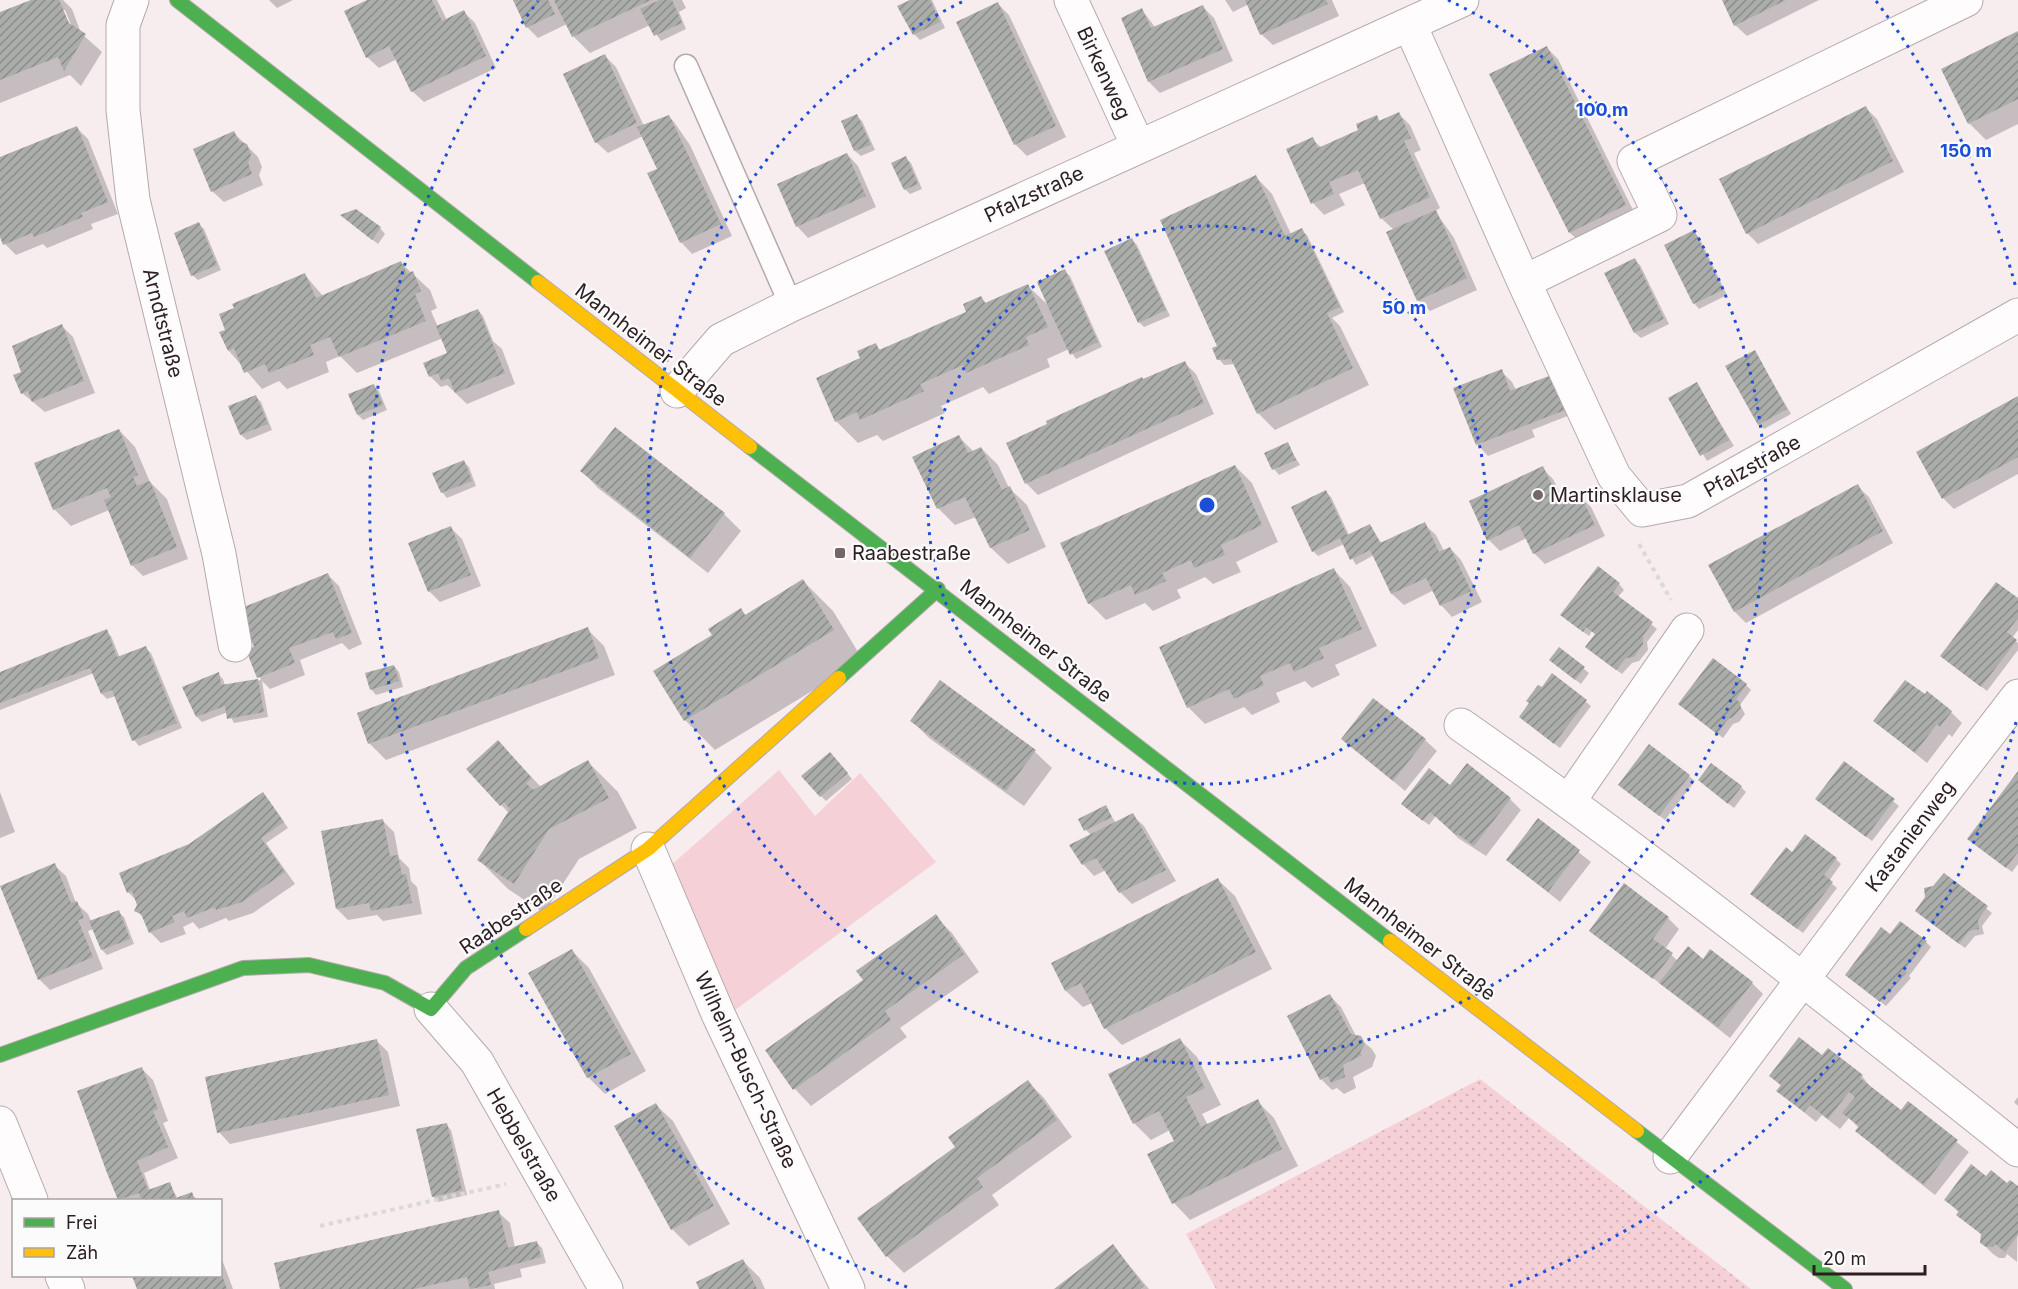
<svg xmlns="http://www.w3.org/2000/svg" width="2018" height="1289" font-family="Inter,sans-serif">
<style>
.grass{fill:url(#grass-dots)}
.green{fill:#f6d0d7}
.shadow{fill:#0003;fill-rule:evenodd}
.building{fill:url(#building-hatch)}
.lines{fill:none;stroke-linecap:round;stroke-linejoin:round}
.lane-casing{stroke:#b5a9ab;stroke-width:25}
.street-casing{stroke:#b5a9ab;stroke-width:35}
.fast-casing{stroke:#b5a9ab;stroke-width:16}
.slow-casing{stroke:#b5a9ab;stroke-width:16}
.path{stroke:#dbd8d8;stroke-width:4;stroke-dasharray:4.5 4.5;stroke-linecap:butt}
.lane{stroke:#fefcfd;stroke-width:22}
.street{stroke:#fefcfd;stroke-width:33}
.fast{stroke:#4caf50;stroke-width:14}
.slow{stroke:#ffc107;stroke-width:14}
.ring{fill:none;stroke:#1d4ed8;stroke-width:3;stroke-dasharray:3 6}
.poi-dot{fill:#746669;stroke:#fbfbfb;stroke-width:2}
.labels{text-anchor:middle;stroke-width:4.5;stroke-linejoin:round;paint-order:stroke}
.street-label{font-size:20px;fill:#2d1e21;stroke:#fbfbfb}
.poi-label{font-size:20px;fill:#2d1e21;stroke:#fbfbfb;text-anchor:start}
.centre{fill:#1d4ed8;stroke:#fbfbfb;stroke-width:3}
.ring-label{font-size:18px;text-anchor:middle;font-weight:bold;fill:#1d4ed8;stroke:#fbfbfb;stroke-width:4.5;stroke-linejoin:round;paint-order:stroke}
</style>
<defs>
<pattern id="grass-dots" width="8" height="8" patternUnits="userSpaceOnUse" patternTransform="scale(1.5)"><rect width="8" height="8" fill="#f6d0d7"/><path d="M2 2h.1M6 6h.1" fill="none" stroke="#d3b2b8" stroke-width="1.8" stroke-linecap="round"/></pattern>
<pattern id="building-hatch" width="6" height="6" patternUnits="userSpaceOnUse" patternTransform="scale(1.5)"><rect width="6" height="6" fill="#abadaa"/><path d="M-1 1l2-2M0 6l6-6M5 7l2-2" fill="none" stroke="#8c8c8a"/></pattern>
</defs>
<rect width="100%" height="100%" fill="#f7edef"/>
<!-- grass -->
<path class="grass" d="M1480,1079L1751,1289H1216L1186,1234Z"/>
<!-- green -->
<path class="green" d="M779,770L815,816L860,773L936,862L731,1013L669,867Z"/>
<!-- shadow -->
<path class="shadow" d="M36,0H63L72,9L81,33L102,52L81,86L70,75L0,103V14ZM62,10H65L73,30L70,31Z
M269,0H293L277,8Z
M371,0H437L447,20L464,12L475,23L496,68L424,102L412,91L397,59L379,68L367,57Z
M514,0H682L686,8L679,12L686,29L661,41L650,25L590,53L573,36L567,24L538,38L527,27Z
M914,0H932L945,28L920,40L914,34Z
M1225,0H1332L1339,16L1273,45L1261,34L1249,4L1233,12Z
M1723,0H1819L1747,36L1735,25Z
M998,4L1009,15L1066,137L1027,156L1015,144Z
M1203,7L1214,18L1233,61L1160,93L1149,82L1122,19L1142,10L1155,27Z
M2018,32V124L1986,140L1969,123Z
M1547,48L1558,59L1636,216L1582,244L1570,233L1491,75Z
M605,56L616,67L644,126L669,116L674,122L690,145L732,236L692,254L681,242L659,170L643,136L608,153L596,142Z
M1866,108L1877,119L1904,172L1758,244L1747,233Z
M1399,114L1410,125L1421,150L1414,153L1440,208L1435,211L1454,238L1477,290L1430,311L1418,300L1394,230L1381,218L1365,183L1339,194L1345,205L1324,215L1313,203L1288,150L1312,139L1322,148L1360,131L1376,117L1381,122Z
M857,116L862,121L875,150L861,156L855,151L843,122Z
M77,128L88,139L118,214L91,224L93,229L47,248L43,244L16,255L5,244L0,233V159Z
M234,133L258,157L262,167L259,175L263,185L224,202L212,191Z
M847,154L858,166L876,207L808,238L797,226Z
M906,158L911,163L922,189L910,194L905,189Z
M1256,177L1272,194L1291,234L1301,230L1307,235L1344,312L1332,318L1340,326L1369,385L1275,430L1258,413L1235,364L1224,365L1219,359Z
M347,220L380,228L385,234L378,244Z
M199,224L204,229L221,270L198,280L192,275Z
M1693,232L1699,237L1727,295L1699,309L1694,303Z
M1132,240L1137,245L1170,316L1144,327L1139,322Z
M1634,260L1640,265L1669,324L1641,338L1635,333L1606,274Z
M401,263L430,290L437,308L431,311L438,327L478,310L483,316L493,341L502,349L515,384L467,404L447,385L441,387L430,376L450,354L443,338L357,373L340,356L326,362L329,372L287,389L279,381L262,389L229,351L221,333L305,275L323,296Z
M1064,271L1070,276L1102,347L1076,359L1069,349L1047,359L1050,367L989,394L983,387L941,406L945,413L883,441L877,435L858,443L836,421L862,359L876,345L881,351L968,312L981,298L987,304L1028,286L1050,307Z
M62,326L73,337L95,393L45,412L22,393L23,373Z
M1754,351L1791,414L1764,429L1759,424Z
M1185,363L1196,374L1214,414L1038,495L1027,484L1008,444Z
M1501,371L1512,382L1516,390L1549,377L1554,383L1570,415L1532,430L1535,437L1488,456L1477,444Z
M1697,384L1734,446L1707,461L1670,399Z
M373,386L379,391L387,410L363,420L358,415L350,395Z
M256,397L261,402L272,430L247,440L241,435Z
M2018,397V474L1954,509L1943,498Z
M615,429L724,514L741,531L708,573L598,488L582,471Z
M119,430L135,447L150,482L167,499L188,559L143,576L132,565L109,510L71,526L54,509Z
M959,437L974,452L981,448L998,465L1009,488L1027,505L1046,547L1008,564L991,548L976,517L955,525L938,508Z
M1287,444L1300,465L1279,475L1274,469Z
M463,461L469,467L476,486L447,498L442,492Z
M1235,466L1252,483L1278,542L1236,562L1241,572L1213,584L1205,577L1177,590L1181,598L1153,611L1145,603L1106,620L1089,603L1062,544Z
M1542,468L1553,479L1565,503L1580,496L1591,507L1605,536L1545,564L1534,553L1527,538L1500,551L1489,540Z
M1857,486L1869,497L1893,543L1746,623L1735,612L1710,566Z
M1326,492L1331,497L1349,535L1370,525L1382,544L1424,524L1436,535L1444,551L1450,548L1461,560L1482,602L1452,617L1441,605L1434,590L1404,605L1392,594L1374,555L1356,565L1344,544L1318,556L1313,551Z
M451,528L462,539L481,586L440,602L429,591Z
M1334,570L1350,587L1377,646L1335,665L1340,675L1312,688L1305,681L1276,693L1280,702L1252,715L1244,707L1205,724L1188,707Z
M328,575L339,586L362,644L349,650L342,643L300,660L305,675L270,689L262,681L268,717L234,723L228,712L202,722L197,717L218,674L223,679L225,686L261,680L248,651L256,648Z
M803,581L833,611L863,660L715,750L685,720L714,635L741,610L746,616Z
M1619,584L1624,590L1618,597L1657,629L1647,642L1648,650L1639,661L1632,663L1622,674L1592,652L1596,635L1592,631L1589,636L1567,620Z
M2018,600V630L2012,638L2018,643V650L1987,691L1947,661Z
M587,629L604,646L615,675L386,760L369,743Z
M106,631L111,636L120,658L146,648L151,653L182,728L139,746L134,740L116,696L107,699L102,694L94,673L0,710V673Z
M1559,649L1589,673L1581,684L1556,665Z
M394,666L399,672L403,687L376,695L371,689Z
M1552,675L1591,706L1560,748L1526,722L1542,689Z
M940,682L1035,752L1052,768L1024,806L929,738L912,721Z
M1746,685L1751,690L1740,705L1745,714L1739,722L1733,724L1723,738L1686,709Z
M1951,712L1962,723L1952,737L1949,734L1927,763L1875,721Z
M1343,739L1425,740L1437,751L1405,791Z
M498,742L541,787L588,762L618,792L637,828L579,859L544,913L508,889L479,860L509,813L501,805Z
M835,759L852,779L826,801L821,796Z
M1844,763L1899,806L1872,841L1822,804Z
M2018,774V864L2012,872L1975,844Z
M1689,776L1695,781L1665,820L1620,785Z
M1705,785L1741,787L1746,792L1734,808Z
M0,792L15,832L0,838Z
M268,799L288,828L266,843L295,884L253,913L229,921L226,918L199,929L193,922L183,927L186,934L161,943L150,932L145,919L136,910L138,902L128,892L190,846Z
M1510,799L1521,810L1486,856L1458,838L1436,816L1429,825L1408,809Z
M1105,807L1116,823L1132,815L1144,826L1176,881L1132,904L1120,892L1106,870L1094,876L1083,864L1092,836L1086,830Z
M1538,820L1591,862L1560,902L1508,860Z
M383,821L394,832L399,858L409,868L411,881L417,887L422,914L383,921L377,915L348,920L337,909Z
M1792,854L1836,859L1841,864L1829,881L1837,888L1803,933L1758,899Z
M54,865L66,876L76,903L88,914L91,921L118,912L124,917L134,944L107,955L102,950L94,929L88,931L103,969L50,990L39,979Z
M1944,875L1992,913L1982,926L1984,934L1975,936L1965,948L1922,916L1934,887Z
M1218,880L1235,896L1272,969L1122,1045L1105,1028L1092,1003L1083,1007L1066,991L1053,964Z
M935,916L952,933L979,972L900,1028L907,1037L811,1106L795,1089L767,1051L865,981Z
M1668,918L1679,929L1665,949L1678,961H1703L1752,983L1763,994L1730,1038L1591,930Z
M1890,936L1926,942L1931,947L1909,976L1911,978L1886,1006L1852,980Z
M572,951L589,968L646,1071L605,1094L588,1077Z
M1330,996L1341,1007L1356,1036L1372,1049L1376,1056L1372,1067L1353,1077L1356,1088L1344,1094L1337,1088L1332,1090L1321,1079Z
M1180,1040L1197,1057L1221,1105L1202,1114L1208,1125L1257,1101L1274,1118L1298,1166L1190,1220L1174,1203L1176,1141L1170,1130L1151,1140L1134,1123Z
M377,1041L388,1052L400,1106L230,1144L219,1132Z
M1822,1058L1862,1076L1872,1089L1902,1112L1909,1104L1969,1152L1935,1195L1887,1157L1849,1118L1840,1129L1822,1115L1816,1122L1778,1091L1782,1087L1771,1076Z
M142,1069L153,1080L168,1121L163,1123L178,1158L144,1173L150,1190L169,1183L178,1199L191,1194L198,1200H119L110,1173Z
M1028,1082L1044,1098L1072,1137L992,1195L999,1205L904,1273L887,1256L859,1218L957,1148Z
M2018,1097V1106L2014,1102Z
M656,1105L673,1121L730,1224L689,1246L672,1229Z
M446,1124L451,1130L467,1195L438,1202L433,1196Z
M1986,1178L2018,1188L2017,1262L2007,1254L2005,1258H1999L1993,1254L1982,1243L1983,1236L1951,1205Z
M498,1212L510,1223L515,1248L537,1243L542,1248L546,1263L520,1269L522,1277L494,1284L495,1289H281Z
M1113,1246L1149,1289H1056Z
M220,1254L233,1289H139L134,1276H220Z
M743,1261L760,1278L765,1289H701Z"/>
<!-- building -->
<path class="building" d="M31,0H59L69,23L86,34L64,71L58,57L0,80V12Z
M367,0H432L442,21L464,10L486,56L411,92L389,46L366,58L344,11Z
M513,0H548L555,14L526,28Z
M554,0H651L572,37Z
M660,0H672L682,23L654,36L640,9Z
M910,0H930L940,22L913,35L897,6Z
M1245,0H1326L1328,4L1260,35Z
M1722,0H1786L1734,26Z
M998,2L1056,126L1014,145L956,22Z
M1203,5L1223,49L1148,82L1121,18L1142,8L1151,28Z
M2018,31V99L1968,124L1941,69Z
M1547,46L1626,205L1569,233L1489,74Z
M605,54L637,123L595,143L563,74Z
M1866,106L1893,161L1746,234L1719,179Z
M1399,112L1411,138L1404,141L1430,197L1380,219L1358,170L1329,182L1334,194L1311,204L1286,149L1313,137L1318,148L1358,130L1356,124L1377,115L1379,121Z
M857,114L871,145L854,151L841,121Z
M669,115L721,224L680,243L647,173L657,169L637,127Z
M77,126L108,202L81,213L83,217L34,237L32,233L3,245L0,237V157Z
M234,131L239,141L247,144L251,155L248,163L252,174L211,192L193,149Z
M847,153L866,196L796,227L777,184Z
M906,156L918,184L904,190L891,163Z
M1256,175L1285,236L1302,228L1340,307L1327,313L1353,368L1257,414L1231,359L1217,360L1212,348L1217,346L1160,220Z
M356,209L381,227L372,240L340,215Z
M1436,210L1467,278L1417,301L1386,232Z
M199,222L217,265L191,276L174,233Z
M1694,230L1723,290L1693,304L1664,245Z
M1132,238L1166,310L1138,323L1104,251Z
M1635,258L1664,319L1634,333L1604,273Z
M401,261L407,274L413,271L421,291L415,294L426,321L339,357L330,337L310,345L314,355L269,373L265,364L244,373L234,348L228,351L219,332L225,330L219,314L234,308L232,304L305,273L316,298Z
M1065,269L1098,342L1070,355L1037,282Z
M1028,284L1048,327L1026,337L1029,345L966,373L963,365L920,384L924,391L860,420L857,412L835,422L816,378L860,358L857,351L876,343L879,350L966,312L963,304L981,296L985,303Z
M478,309L505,373L455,393L449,378L441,381L438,373L429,377L423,363L447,353L436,326Z
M62,324L84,381L32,402L28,391L21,394L13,375L21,372L12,346Z
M1755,350L1787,409L1758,425L1725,366Z
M1185,361L1204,403L1025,484L1006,443L1047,424L1046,421L1142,377L1143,379Z
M1502,369L1510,391L1549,376L1565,410L1476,445L1453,388Z
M1697,382L1729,440L1700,456L1668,398Z
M374,384L383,405L357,415L348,394Z
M256,395L268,424L240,435L228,406Z
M2018,396V457L1942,499L1916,452Z
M615,427L725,513L690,558L580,471Z
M119,429L138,475L133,477L137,486L150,481L177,547L131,566L104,500L111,497L107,488L53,510L34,463Z
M959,435L968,453L981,447L1002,490L1010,486L1030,530L990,548L965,497L937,509L912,457Z
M1288,442L1296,460L1272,470L1264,453Z
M464,460L472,481L441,493L432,473Z
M1235,465L1262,525L1221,545L1225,555L1194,568L1191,560L1162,573L1166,581L1135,595L1131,585L1088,604L1060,543Z
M1543,466L1561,504L1580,494L1595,525L1533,554L1519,525L1487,541L1469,501Z
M1858,484L1883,531L1734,612L1708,565Z
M1326,490L1347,535L1370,524L1380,543L1425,522L1439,552L1450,547L1471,591L1440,606L1426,578L1391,594L1370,550L1350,560L1340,538L1312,552L1291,507Z
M451,526L471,575L428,592L408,543Z
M1598,566L1620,583L1613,592L1653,622L1643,636V644L1634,657L1626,658L1616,670L1585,647L1595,634L1586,627L1583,632L1560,615Z
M1334,568L1362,629L1319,648L1324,658L1294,672L1290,663L1260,676L1264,685L1234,699L1229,689L1187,708L1159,647Z
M328,573L352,633L336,639L333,632L289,648L295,663L257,678L246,650L254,647L239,609Z
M803,579L834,630L684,721L653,671L712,635L708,629L741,608L745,615Z
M1996,582L2018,598V618L2007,632L2017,640L1981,687L1940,656Z
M588,627L599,658L368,744L357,713Z
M107,629L117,657L146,646L177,723L132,741L112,690L101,694L90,668L0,703V672Z
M1559,647L1585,667L1575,680L1549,660Z
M1713,658L1747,684L1736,699L1740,703L1741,708L1733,717L1728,719L1717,734L1678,704Z
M394,665L399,681L370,690L365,673Z
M219,672L221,685L258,679L264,712L227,719L225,706L196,717L182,687Z
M1552,673L1587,700L1554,744L1519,717L1529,703L1526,701L1538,685L1542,687Z
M940,680L1036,750L1006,791L910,721Z
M1905,680L1925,694L1927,691L1952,711L1940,727L1937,724L1915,753L1873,721Z
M1373,698L1426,739L1393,781L1341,739Z
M498,740L532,778L526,783L533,790L588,760L609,798L549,829L514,884L477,860L510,809L504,802L500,806L466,769Z
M1649,744L1690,775L1659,816L1618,785Z
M830,752L848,773L820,797L801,776Z
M1844,761L1895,799L1866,837L1815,799Z
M1467,763L1511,798L1474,846L1459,835H1456L1430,812L1423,821L1401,804L1429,768L1450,785Z
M1711,763L1742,786L1728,804L1698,780Z
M2018,771V852L2006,868L1967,839Z
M263,792L284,822L261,838L285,872L242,902L216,910L215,907L187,918L184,911L172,916L175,922L149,933L141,914L134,911L137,905L132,891L127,893L119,873L189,844Z
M1106,805L1112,817L1084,831L1078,819Z
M1133,813L1166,870L1119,893L1096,858L1082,865L1069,845Z
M1538,818L1580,850L1548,892L1506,860Z
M383,819L390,856L398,855L402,875L406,874L412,903L371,911L369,903L336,909L321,831Z
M1805,834L1837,858L1824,875L1833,882L1797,929L1750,894L1786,847L1792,852Z
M55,863L71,903L77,901L84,918L78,920L93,957L38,980L0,886Z
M1944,873L1988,906L1978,920L1979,929L1969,931L1959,944L1915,911L1925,897L1924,888L1933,886Z
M1218,878L1256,952L1104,1029L1081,983L1065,991L1051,963Z
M1624,883L1669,917L1653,939L1673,953L1653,979L1589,931Z
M119,910L130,939L101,950L89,921Z
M936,914L964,954L885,1011L891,1020L793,1090L765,1050L863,980L856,971Z
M1900,921L1927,941L1904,970L1907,972L1880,1002L1845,975L1881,927L1890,934Z
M1688,946L1703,959L1710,949L1753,982L1718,1027L1659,983Z
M572,949L631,1054L587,1078L528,973Z
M1330,994L1351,1034L1361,1036L1365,1044L1360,1053L1362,1055L1343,1065L1345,1077L1331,1083L1328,1076L1320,1080L1287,1016Z
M1799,1037L1822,1055L1828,1048L1863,1075L1860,1078L1901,1110L1908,1101L1958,1140L1924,1185L1855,1131L1859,1126L1842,1113L1855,1097L1849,1092L1828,1119L1810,1105L1804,1112L1776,1091L1781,1085L1769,1076Z
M1180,1038L1205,1088L1186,1097L1201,1127L1258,1099L1282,1149L1172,1204L1147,1154L1174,1141L1159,1111L1133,1124L1108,1074Z
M377,1039L389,1095L217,1133L205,1077Z
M142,1067L158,1109L153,1111L168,1147L137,1161L148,1190L170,1182L176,1198L192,1192L195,1200H141L139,1193L118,1200L107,1173L77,1091Z
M1028,1080L1057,1120L977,1178L983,1187L886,1257L857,1218L955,1147L948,1137Z
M656,1103L714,1206L671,1230L614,1126Z
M447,1123L462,1190L432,1197L416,1129Z
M1971,1164L1986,1176L1991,1170L2007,1183L2010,1180L2018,1186V1235L2005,1252L1995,1244L1993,1247H1986L1980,1243L1981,1234L1956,1215L1959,1211L1944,1200Z
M499,1210L508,1248L537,1241L541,1257L488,1272L491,1285L470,1289L467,1277L414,1289H280L274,1263Z
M1113,1244L1144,1286L1140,1289H1054Z
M743,1259L757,1289H699L696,1282Z
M222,1275L227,1289H137L132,1276Z"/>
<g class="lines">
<!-- lane casing -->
<g class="lane-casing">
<path id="lane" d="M686,66L791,305"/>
</g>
<!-- street casing -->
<g class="street-casing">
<path id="street" d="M132,0L123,25V110L133,200L219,554L235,645
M1071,0L1138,146
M1410,25L1524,282L1614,476L1642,510L1688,501L2018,315
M1524,282L1660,215L1634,161L1966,0
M677,391L721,340L791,305L1462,0
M1461,725C1653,859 1835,1004 2018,1150
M1569,801L1687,630
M648,849L719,1016L848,1289
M431,1009L477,1062L606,1289
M0,1123L31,1200
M1670,1157L1903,845L2018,696
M62,1276L68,1289"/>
</g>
<!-- fast casing -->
<g class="fast-casing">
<path id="fast" d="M177,0L538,282
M750,447L1390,941
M839,678L938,589
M0,1055L243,968L309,965L385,983L431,1009L466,968L526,929
M1637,1131L1845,1289"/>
</g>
<!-- slow casing -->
<g class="slow-casing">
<path id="slow" d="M538,282L750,447
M526,929L648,849L839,678
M1390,941L1637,1131"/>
</g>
<!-- path -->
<path class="path" d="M1639,544L1671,600
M320,1226L506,1184"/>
<!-- lane -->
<use href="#lane" class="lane"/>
<!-- street -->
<use href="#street" class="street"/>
<!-- fast -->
<use href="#fast" class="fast"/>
<!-- slow -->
<use href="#slow" class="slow"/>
</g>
<!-- distance rings -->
<g class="ring">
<circle cx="1207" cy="505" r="279"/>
<path d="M1448 0A559 559 0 1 1 966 0"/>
<path d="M2016 722A838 838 0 0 1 1507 1287M907 1287A838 838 0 0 1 538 1M1876 1A838 838 0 0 1 2016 288"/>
</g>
<!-- markers -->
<g class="poi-dot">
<circle cx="1538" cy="495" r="6"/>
<rect x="834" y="547" width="12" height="12" rx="3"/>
</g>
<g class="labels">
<!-- street labels -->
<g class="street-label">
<text transform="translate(1104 73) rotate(65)" y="7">Birkenweg</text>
<text transform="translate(1034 194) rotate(-25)" y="7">Pfalzstraße</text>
<text transform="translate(163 323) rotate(76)" y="7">Arndtstraße</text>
<text transform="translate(651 345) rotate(38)" y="7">Mannheimer Straße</text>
<text transform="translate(1752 466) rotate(-29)" y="7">Pfalzstraße</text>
<text transform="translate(1036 641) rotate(38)" y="7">Mannheimer Straße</text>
<text transform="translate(1910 836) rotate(-53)" y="7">Kastanienweg</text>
<text transform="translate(511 916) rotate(-34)" y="7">Raabestraße</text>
<text transform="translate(1420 939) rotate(38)" y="7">Mannheimer Straße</text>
<text transform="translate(746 1070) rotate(65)" y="7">Wilhelm-Busch-Straße</text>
<text transform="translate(524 1145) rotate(60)" y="7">Hebbelstraße</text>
</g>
<!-- poi labels -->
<g class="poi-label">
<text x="1550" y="502">Martinsklause</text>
<text x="852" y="560">Raabestraße</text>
</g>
</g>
<circle cx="1207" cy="505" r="9" class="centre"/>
<g class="ring-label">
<text x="1602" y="116">100 m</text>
<text x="1966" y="157">150 m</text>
<text x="1404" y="314">50 m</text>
</g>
<!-- legend -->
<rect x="12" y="1199" width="210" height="78" fill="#fbfbfb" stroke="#a9a3a4" stroke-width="1.5"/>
<rect x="24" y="1218" width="30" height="9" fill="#4caf50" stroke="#a9a3a4" stroke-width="1.5"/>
<text x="66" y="1229" font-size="18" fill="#2d1e21">Frei</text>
<rect x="24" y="1248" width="30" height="9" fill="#ffc107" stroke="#a9a3a4" stroke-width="1.5"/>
<text x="66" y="1259" font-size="18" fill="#2d1e21">Zäh</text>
<!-- scale -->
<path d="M1814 1265v9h111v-9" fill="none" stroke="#2d1e21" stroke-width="3"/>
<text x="1823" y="1265" font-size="18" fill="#2d1e21" stroke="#fbfbfb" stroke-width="4.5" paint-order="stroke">20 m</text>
</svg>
